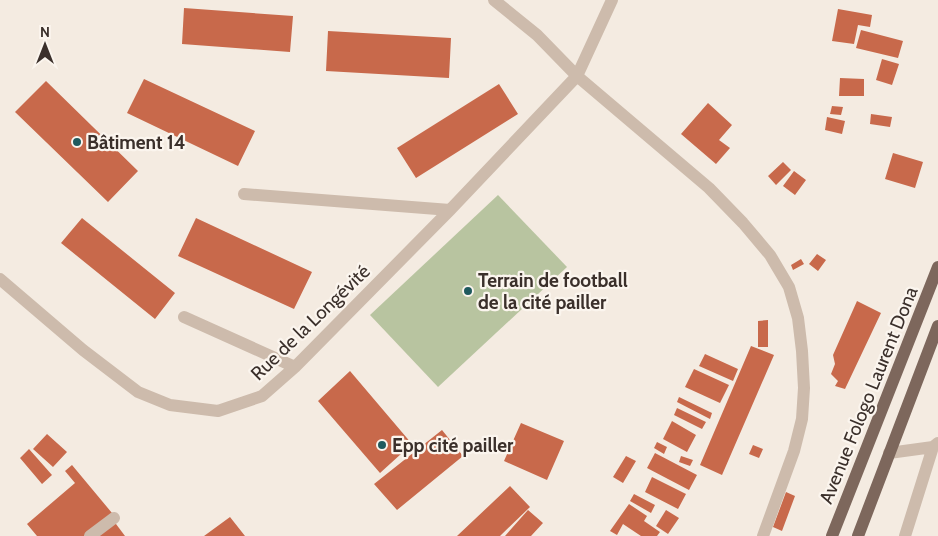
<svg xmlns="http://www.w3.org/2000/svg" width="938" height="536" font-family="Cabin,sans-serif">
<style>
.green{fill:#b8c4a0}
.building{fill:#c8694b}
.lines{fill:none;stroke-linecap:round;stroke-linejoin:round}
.minor{stroke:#cdbbac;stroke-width:12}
.major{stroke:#7d675c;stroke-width:12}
.poi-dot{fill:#1f5a5e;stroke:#fbf5ee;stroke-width:2}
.labels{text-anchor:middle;stroke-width:4.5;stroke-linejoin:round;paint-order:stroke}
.poi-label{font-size:19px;font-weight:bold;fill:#3b302b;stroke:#fbf5ee;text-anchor:start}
.street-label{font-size:19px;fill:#3b302b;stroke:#fbf5ee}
</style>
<rect width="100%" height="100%" fill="#f4ebe1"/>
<!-- green -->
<path class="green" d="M498,195L567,267L438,387L370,315Z"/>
<!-- building -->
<path class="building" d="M184,8L293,16L290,52L182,44Z
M838,9L872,15L870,27L858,25L854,44L832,41Z
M861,30L903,41L898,58L856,48Z
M328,31L451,38L449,78L326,71Z
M882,59L899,64L892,85L876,80Z
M840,78L864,79V96H839Z
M144,79L255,131L238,166L127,113Z
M46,81L138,171L108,202L15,112Z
M499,84L518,114L416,178L397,148Z
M708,103L732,125L719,140L730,148L716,164L681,134Z
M832,106L843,107L841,115L830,114Z
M871,114L892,117L890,127L870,124Z
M827,117L845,121L842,134L825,130Z
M893,153L923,162L915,188L885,179Z
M783,162L791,170L776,185L768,176Z
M794,171L806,180L795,195L783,186Z
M82,218L175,293L155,319L61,243Z
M196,218L312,272L294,309L178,256Z
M817,254L826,260L818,271L809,264Z
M801,259L804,264L793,270L791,265Z
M857,301L881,313L845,389L835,386L838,381L831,374L835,364L833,355Z
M768,320V347H758V321Z
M751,346L774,355L722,475L700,465Z
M705,354L738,369L733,381L699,366Z
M694,369L729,385L720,403L685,387Z
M350,371L412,444L380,473L318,401Z
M679,397L712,413L710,419L677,402Z
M677,408L706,422L702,429L674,415Z
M672,421L696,435L687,452L663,439Z
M521,423L564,441L547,480L504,461Z
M442,430L463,456L397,510L374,484Z
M47,434L67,452L53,467L33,449Z
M657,442L667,447L664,454L654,448Z
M753,445L763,449L759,458L749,454Z
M29,449L52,475L42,484L20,458Z
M655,453L697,475L689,490L647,468Z
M626,456L636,461L623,483L613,477Z
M681,456L693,460L690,466L679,462Z
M72,465L112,513L84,536H37L27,524L75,483L65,471Z
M652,477L686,494L678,509L645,492Z
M510,486L530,507L500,536H457Z
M786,492L795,496L782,531L773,527Z
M634,494L655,505L651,513L630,501Z
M629,504L647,516L644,521L660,532L657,536H641L623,524L617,535L610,531Z
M528,510L543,523L531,536H505Z
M666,510L679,518L668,534L656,526Z
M230,517L245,536H204Z
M113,520L125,536H93Z"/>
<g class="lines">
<!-- minor -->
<path class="minor" d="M494,0L537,35L577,76L709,188L743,223L770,255L789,287L798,318L802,351L804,388L802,419L794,451L763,536
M244,194L450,210
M0,279L83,350L138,392L170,405L218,411L262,396L295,367L450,210L577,76L612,0
M184,317L295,367
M889,453L933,447L938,443
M90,536L114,518
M905,536L933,447"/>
<!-- major -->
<path class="major" d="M832,536L938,267
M858,536L938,326"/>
</g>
<!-- markers -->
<g class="poi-dot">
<circle cx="77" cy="142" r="5"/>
<circle cx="468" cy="291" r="5"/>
<circle cx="382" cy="445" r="5"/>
</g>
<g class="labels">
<!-- poi labels -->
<g class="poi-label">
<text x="87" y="149">Bâtiment 14</text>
<text x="478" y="287">Terrain de football<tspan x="478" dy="22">de la cité pailler</tspan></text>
<text x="392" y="452">Epp cité pailler</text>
</g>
<!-- street labels -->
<g class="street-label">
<text transform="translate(310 322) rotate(-44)" y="7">Rue de la Longévité</text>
<text transform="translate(868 395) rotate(-68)" y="7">Avenue Fologo Laurent Dona</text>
</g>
</g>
<!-- north arrow -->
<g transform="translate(45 45)" stroke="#fbf5ee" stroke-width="4" paint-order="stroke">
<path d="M0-4L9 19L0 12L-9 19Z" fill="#3b302b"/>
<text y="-8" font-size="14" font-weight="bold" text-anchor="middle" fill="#3b302b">N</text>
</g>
</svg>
